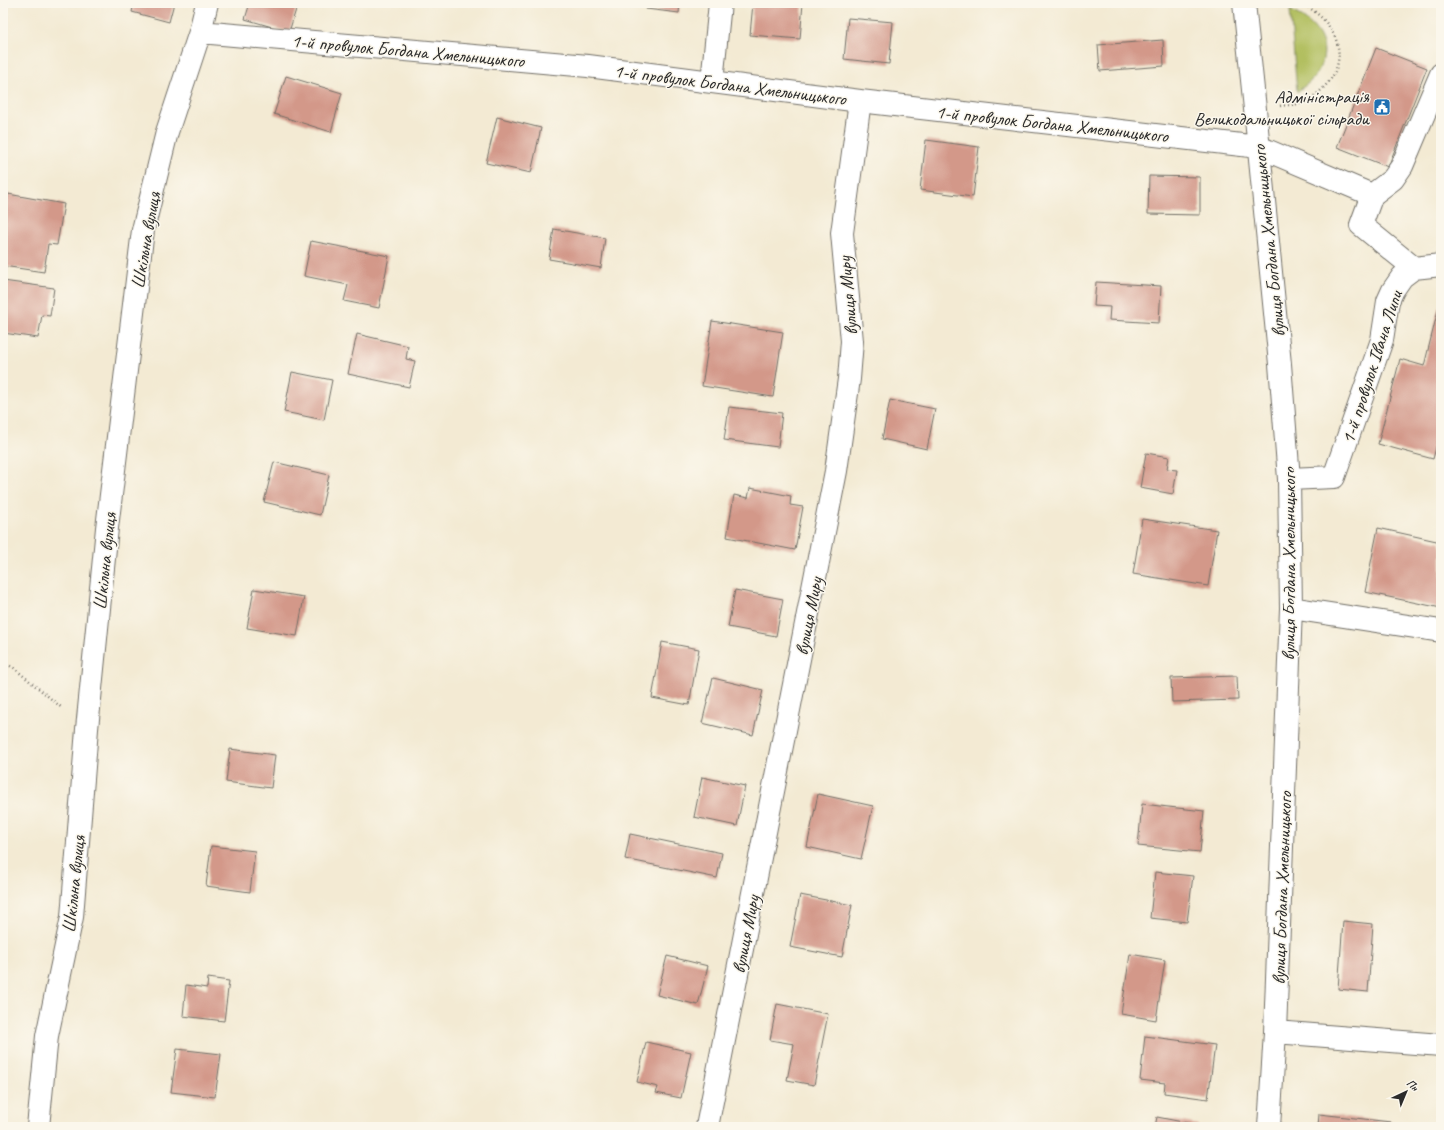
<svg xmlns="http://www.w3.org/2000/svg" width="1444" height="1130" font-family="Caveat,sans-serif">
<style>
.green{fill:#b2bf61;stroke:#6e7546}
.building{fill:#d39889}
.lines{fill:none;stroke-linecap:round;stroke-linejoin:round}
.minor-casing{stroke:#716e66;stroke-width:24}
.path{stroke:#716e66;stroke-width:2.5;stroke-dasharray:1 3;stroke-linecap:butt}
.minor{stroke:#fff;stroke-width:22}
.labels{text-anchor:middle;stroke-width:3;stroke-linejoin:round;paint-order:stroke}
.street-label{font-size:19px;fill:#2b2b2b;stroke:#fbf7ec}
.poi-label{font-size:19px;fill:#2b2b2b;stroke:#fbf7ec;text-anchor:end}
</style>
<rect width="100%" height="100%" fill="#fbf7ec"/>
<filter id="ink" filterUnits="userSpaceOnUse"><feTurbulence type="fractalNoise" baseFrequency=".025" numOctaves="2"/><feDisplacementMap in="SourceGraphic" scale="8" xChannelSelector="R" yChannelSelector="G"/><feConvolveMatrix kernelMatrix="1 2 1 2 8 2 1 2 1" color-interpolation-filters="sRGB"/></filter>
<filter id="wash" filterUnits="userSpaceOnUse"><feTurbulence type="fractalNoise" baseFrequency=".012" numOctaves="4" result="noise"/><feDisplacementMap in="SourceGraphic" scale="16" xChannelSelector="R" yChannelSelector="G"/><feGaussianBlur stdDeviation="0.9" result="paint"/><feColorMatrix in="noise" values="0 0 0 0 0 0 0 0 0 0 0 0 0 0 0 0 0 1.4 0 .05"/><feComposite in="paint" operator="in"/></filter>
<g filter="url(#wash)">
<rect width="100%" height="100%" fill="#f3ead3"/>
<!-- green -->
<path class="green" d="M1290,10C1315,23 1335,44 1317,73C1313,81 1304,86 1297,92Z"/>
<g id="blocks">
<!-- building -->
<path class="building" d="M134,3H174L169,22L132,12Z
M250,3H298L289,32L245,19Z
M647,3H680L679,13L646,9Z
M753,3H803L800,39L750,35Z
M848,18L893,22L889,64L844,59Z
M1163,40L1164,66L1100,71L1098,45Z
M1376,48L1427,68L1388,167L1337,147Z
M286,76L342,93L331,132L274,114Z
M497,117L541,128L531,173L486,163Z
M926,140L979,147L973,197L920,190Z
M1149,176L1200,177V215L1148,214Z
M8,194L64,204L57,245L48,244L44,272L3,266V225Z
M554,229L605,238L601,268L549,259Z
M311,241L389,256L379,308L344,301L348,285L304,276Z
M3,281L54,288L50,316L42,315L38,338L3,333Z
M1096,282L1161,286L1159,323L1109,320L1110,307L1094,306Z
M1439,306L1441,307V428L1433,459L1378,444L1400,359L1424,366Z
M712,321L783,332L773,397L702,386Z
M357,334L408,346L406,359L415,361L409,387L348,374Z
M292,372L332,380L324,420L284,412Z
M890,400L935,409L927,449L882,439Z
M729,407L782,413L778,447L724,440Z
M1146,453L1169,457L1167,469L1177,470L1173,494L1140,488Z
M274,462L329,475L320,515L264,502Z
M750,488L791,496L790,505L803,507L795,550L727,537L734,495L748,498Z
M1142,519L1217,530L1208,586L1133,574Z
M1378,528L1441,542V608L1365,592Z
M254,589L304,597L297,636L247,628Z
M735,590L783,599L776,636L728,627Z
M662,642L699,649L689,705L652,698Z
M1237,676L1238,700L1172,702L1171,678Z
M713,678L763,690L753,735L702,723Z
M230,749L275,755L271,788L226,782Z
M702,777L745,786L737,826L694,817Z
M818,794L873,806L861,859L807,847Z
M1142,804L1204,811L1200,852L1138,846Z
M630,834L722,853L717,878L625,859Z
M211,846L255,851L250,892L206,886Z
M1155,872L1193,876L1187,922L1150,918Z
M800,895L852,905L842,957L790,947Z
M1343,921L1373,924L1368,992L1338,989Z
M1130,954L1165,960L1156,1020L1121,1014Z
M667,956L708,966L698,1005L657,995Z
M208,978L229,981L224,1021L183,1016L186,985L207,988Z
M777,1004L828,1014L814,1085L787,1080L794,1044L770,1040Z
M1145,1036L1215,1045L1208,1099L1164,1093L1165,1083L1140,1080Z
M646,1042L691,1052L681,1098L656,1093L658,1087L637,1082Z
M177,1049L221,1054L215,1097L171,1092Z
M1319,1114L1391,1122V1127H1318Z
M1157,1117L1198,1125L1197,1127H1155Z"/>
</g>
</g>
<g filter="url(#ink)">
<use href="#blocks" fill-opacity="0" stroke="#716e66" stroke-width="1"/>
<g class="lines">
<!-- minor casing -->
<g class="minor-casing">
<path id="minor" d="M1244,3L1255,109L1280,364L1289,479L1291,608L1275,1032L1269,1127
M200,32L588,66L860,101L1259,147L1372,195L1361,225L1414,268
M712,82L720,3
M1372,195L1393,179L1402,166L1441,74
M1289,479L1334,477L1382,340L1388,301L1393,290L1402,277L1414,268L1441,265
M1291,608L1441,631
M1275,1032L1441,1045
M38,1127L47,1036L72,917L87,729L107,528L143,230L167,132L200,32L207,3
M707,1127L836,471L849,379L852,341L842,233L860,101"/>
</g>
<!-- path -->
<path class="path" d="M1280,106C1286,105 1292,105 1298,104C1309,101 1319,93 1326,85C1353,55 1333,19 1301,3
M3,662L14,668L62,708"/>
<!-- minor -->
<use href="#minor" class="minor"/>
</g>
</g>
<!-- icons -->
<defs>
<g id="civic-square" transform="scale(0.9)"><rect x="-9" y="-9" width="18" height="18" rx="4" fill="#1f6fb2" stroke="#fbf7ec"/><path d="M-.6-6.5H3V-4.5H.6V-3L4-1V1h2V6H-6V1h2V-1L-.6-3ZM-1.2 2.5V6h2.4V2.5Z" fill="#fff"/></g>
</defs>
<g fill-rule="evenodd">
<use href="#civic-square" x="1382" y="107"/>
</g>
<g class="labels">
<!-- street labels -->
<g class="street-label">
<text transform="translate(408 50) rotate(5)" y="7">1-й провулок Богдана Хмельницького</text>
<text transform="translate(730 84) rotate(7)" y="7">1-й провулок Богдана Хмельницького</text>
<text transform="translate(1052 123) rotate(6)" y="7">1-й провулок Богдана Хмельницького</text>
<text transform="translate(145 240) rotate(-80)" y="7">Шкільна вулиця</text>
<text transform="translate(1268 241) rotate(-96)" y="7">вулиця Богдана Хмельницького</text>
<text transform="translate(847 296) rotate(-95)" y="7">вулиця Миру</text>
<text transform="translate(1371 367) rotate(-72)" y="7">1-й провулок Івана Липи</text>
<text transform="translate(104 561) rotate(-84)" y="7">Шкільна вулиця</text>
<text transform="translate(1288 564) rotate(-90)" y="7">вулиця Богдана Хмельницького</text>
<text transform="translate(808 616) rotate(-79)" y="7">вулиця Миру</text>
<text transform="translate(73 884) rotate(-84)" y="7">Шкільна вулиця</text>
<text transform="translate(1281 888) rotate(-88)" y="7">вулиця Богдана Хмельницького</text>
<text transform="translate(745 934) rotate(-79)" y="7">вулиця Миру</text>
</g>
<!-- poi labels -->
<g class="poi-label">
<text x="1369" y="103">Адміністрація<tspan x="1369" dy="22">Великодальницької сільради</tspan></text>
</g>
</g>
<!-- margin -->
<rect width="1444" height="1130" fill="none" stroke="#fbf7ec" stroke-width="16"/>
<!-- north arrow -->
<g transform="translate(1406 1092) rotate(44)" stroke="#fbf7ec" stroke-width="3" paint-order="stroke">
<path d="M0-3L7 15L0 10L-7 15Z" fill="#2b2b2b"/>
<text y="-6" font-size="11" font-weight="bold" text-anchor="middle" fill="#2b2b2b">Пн</text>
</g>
</svg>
